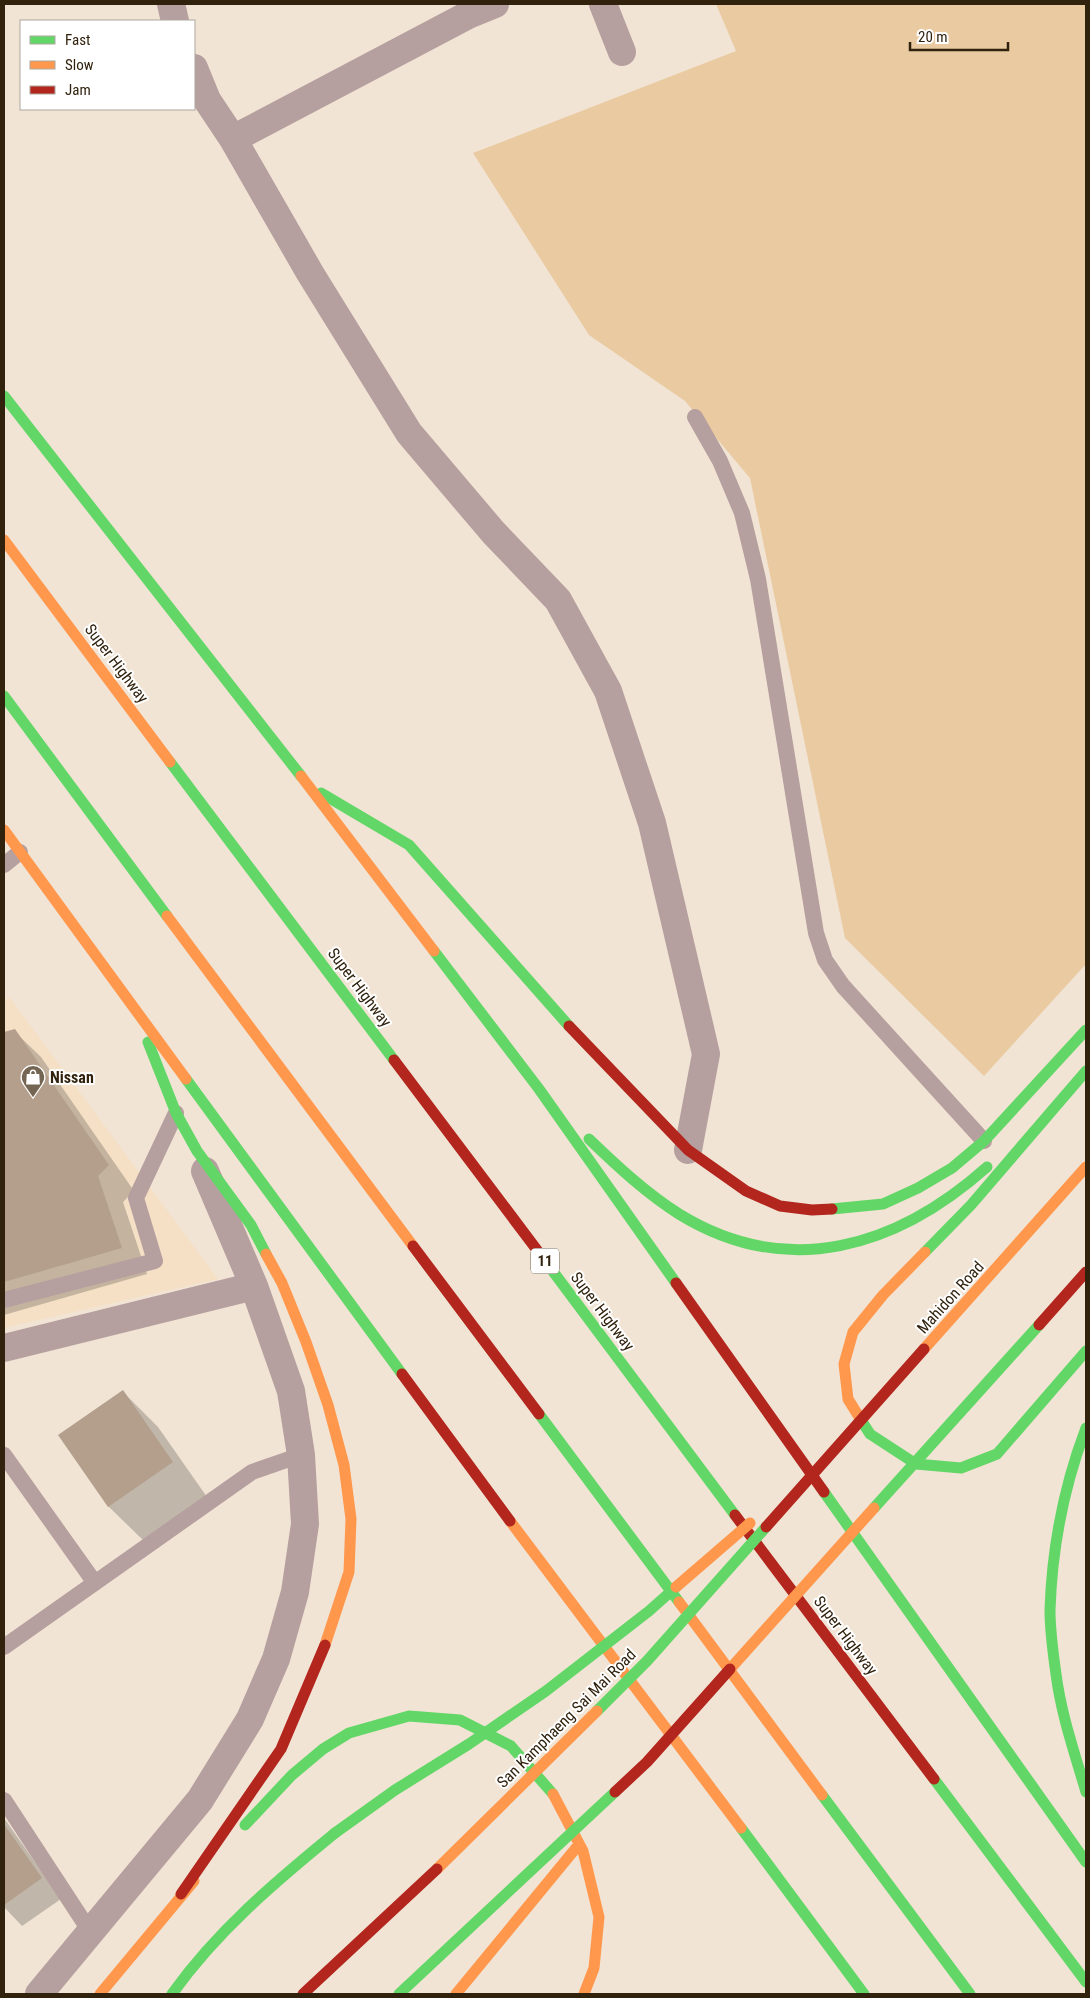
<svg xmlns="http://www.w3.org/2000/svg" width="1090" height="1998" font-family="'Roboto Condensed',sans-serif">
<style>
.built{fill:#f5e0c6}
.green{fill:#eacaa1}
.shadow{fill:#0003}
.building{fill:#b49f8c}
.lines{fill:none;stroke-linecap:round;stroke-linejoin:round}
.lane{stroke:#b69f9f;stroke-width:16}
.street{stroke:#b69f9f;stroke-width:28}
.fast{stroke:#63d668;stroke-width:11}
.slow{stroke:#ff974d;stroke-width:11}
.jam{stroke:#b3261e;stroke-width:11}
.fast-bridge{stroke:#63d668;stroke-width:11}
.slow-bridge{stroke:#ff974d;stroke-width:11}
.jam-bridge{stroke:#b3261e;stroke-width:11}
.labels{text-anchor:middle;stroke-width:4;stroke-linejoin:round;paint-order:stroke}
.shield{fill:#fff;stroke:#6f6456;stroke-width:1}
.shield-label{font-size:15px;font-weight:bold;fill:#31220e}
.street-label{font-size:16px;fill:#31220e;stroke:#fff}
.poi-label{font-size:16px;font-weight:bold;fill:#31220e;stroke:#fff;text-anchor:start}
</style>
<rect width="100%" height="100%" fill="#f1e4d4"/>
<!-- built -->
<path class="built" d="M10,998L218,1279L4,1328V1000Z"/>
<!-- green -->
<path class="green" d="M716,4H1086V964L984,1076L845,938L750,478L685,401L589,335L473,153L736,51Z"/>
<!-- shadow -->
<path class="shadow" d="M14,1031L41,1057L134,1191L123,1202L147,1274L4,1315V1033Z
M123,1392L158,1427L207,1497L144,1541L108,1506Z
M4,1818L61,1899L22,1926L4,1907Z"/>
<!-- building -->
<path class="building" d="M15,1029L109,1165L98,1176L122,1248L4,1282V1032Z
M123,1390L173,1462L108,1507L58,1435Z
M4,1824L42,1878L4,1905Z"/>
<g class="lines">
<!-- lane -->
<path class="lane" d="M695,417L720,461L742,513L758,579L816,933L825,960L843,986L984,1141
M4,865L20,852
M4,1300L155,1261L136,1198L176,1113
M4,1455L95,1583
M4,1647L252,1472L301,1455
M4,1800L91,1933"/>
<!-- street -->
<path class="street" d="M171,4L175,21
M603,4L622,52
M194,68L207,100L233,139L310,273L409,433L493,532L558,600L608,691L652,823L706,1054L688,1150
M233,139L468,15L495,4
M4,1348L254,1286
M39,1994L200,1800L250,1719L276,1659L295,1592L305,1524L301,1455L291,1391L254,1286L205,1171"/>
<!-- fast -->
<path class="fast" d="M4,396L301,776
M4,696L167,916
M170,762L394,1060
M321,793L409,845L569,1026
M434,951L539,1089L676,1283
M148,1042L176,1113L197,1151L251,1225L266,1254
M186,1079L402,1374
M589,1139C617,1166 646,1193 679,1214C788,1281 897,1247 987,1167
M832,1209L883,1204L918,1188L952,1168L984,1141L1086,1030
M925,1252L971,1205L1086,1071
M540,1254L735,1515
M539,1414L679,1602
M861,1420L870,1434L916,1464L961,1468L997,1454L1086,1351
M1086,1428C1064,1486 1052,1548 1050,1610C1050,1631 1053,1653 1056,1674C1061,1714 1075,1754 1086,1792
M824,1492L1086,1862
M934,1779L1086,1982
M822,1795L970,1994
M245,1825L292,1775L323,1749L349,1733L409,1716L460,1720L511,1746L553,1794
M741,1828L864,1994
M172,1994C217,1931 275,1882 335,1833"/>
<!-- slow -->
<path class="slow" d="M4,540L170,762
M301,776L434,951
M4,830L186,1079
M167,916L413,1246
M266,1254L282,1283L306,1342L328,1405L344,1465L351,1519L349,1572L325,1645
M861,1420L848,1399L844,1364L853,1332L883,1295L925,1252
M510,1521L741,1828
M679,1602L822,1795
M553,1794L583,1851L599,1917L594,1968L584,1994
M100,1994L194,1881"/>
<!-- jam -->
<path class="jam" d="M569,1026L688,1150L746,1191L780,1206L812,1210L832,1209
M394,1060L540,1254
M413,1246L539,1414
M676,1283L824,1492
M402,1374L510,1521
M735,1515L934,1779
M181,1894L281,1749L325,1645"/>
<!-- fast-bridge -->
<path class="fast-bridge" d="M874,1508L1039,1325
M597,1711L647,1661L766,1527
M335,1833L395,1790L469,1744L546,1691L649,1611L676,1587
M399,1994L615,1792"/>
<!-- slow-bridge -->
<path class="slow-bridge" d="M924,1349L1086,1167
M676,1587L750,1523
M730,1669L874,1508
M437,1869L597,1711
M456,1994L576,1848"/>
<!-- jam-bridge -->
<path class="jam-bridge" d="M1039,1325L1086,1272
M766,1527L924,1349
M615,1792L647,1762L730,1669
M303,1994L437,1869"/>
</g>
<!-- icons -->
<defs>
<g id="shop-pin" transform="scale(1.25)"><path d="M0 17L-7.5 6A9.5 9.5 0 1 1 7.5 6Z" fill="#746653" stroke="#fff"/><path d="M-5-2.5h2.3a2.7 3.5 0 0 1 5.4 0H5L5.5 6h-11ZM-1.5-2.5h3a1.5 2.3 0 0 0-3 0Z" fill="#fff"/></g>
</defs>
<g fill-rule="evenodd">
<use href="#shop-pin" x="33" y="1077"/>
</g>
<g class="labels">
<!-- shield labels -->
<rect class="shield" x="531" y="1248.5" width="28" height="25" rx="4"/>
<g class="shield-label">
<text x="545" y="1266">11</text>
</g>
<!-- street labels -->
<g class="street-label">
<text transform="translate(117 663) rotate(53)" y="6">Super Highway</text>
<text transform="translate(360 987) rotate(53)" y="6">Super Highway</text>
<text transform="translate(950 1297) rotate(-48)" y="6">Mahidon Road</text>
<text transform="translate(603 1311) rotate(53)" y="6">Super Highway</text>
<text transform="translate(846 1635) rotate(53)" y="6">Super Highway</text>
<text transform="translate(566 1718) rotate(-45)" y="6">San Kamphaeng Sai Mai Road</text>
</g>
<!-- poi labels -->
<g class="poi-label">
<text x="50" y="1083">Nissan</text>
</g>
</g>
<!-- border -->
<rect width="1090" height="1998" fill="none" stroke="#31220e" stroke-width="10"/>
<!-- legend -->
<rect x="20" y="20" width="175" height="90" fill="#ffffff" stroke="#ada79f"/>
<rect x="30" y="36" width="25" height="8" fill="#63d668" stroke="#ada79f"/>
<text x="65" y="45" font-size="15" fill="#31220e">Fast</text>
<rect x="30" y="61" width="25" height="8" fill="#ff974d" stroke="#ada79f"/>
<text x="65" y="70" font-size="15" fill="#31220e">Slow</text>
<rect x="30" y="86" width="25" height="8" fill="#b3261e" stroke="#ada79f"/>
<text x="65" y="95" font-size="15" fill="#31220e">Jam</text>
<!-- scale -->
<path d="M910 42v8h98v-8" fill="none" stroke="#31220e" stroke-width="2.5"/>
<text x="918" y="42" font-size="15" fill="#31220e" stroke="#ffffff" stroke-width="4" paint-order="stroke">20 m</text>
</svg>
